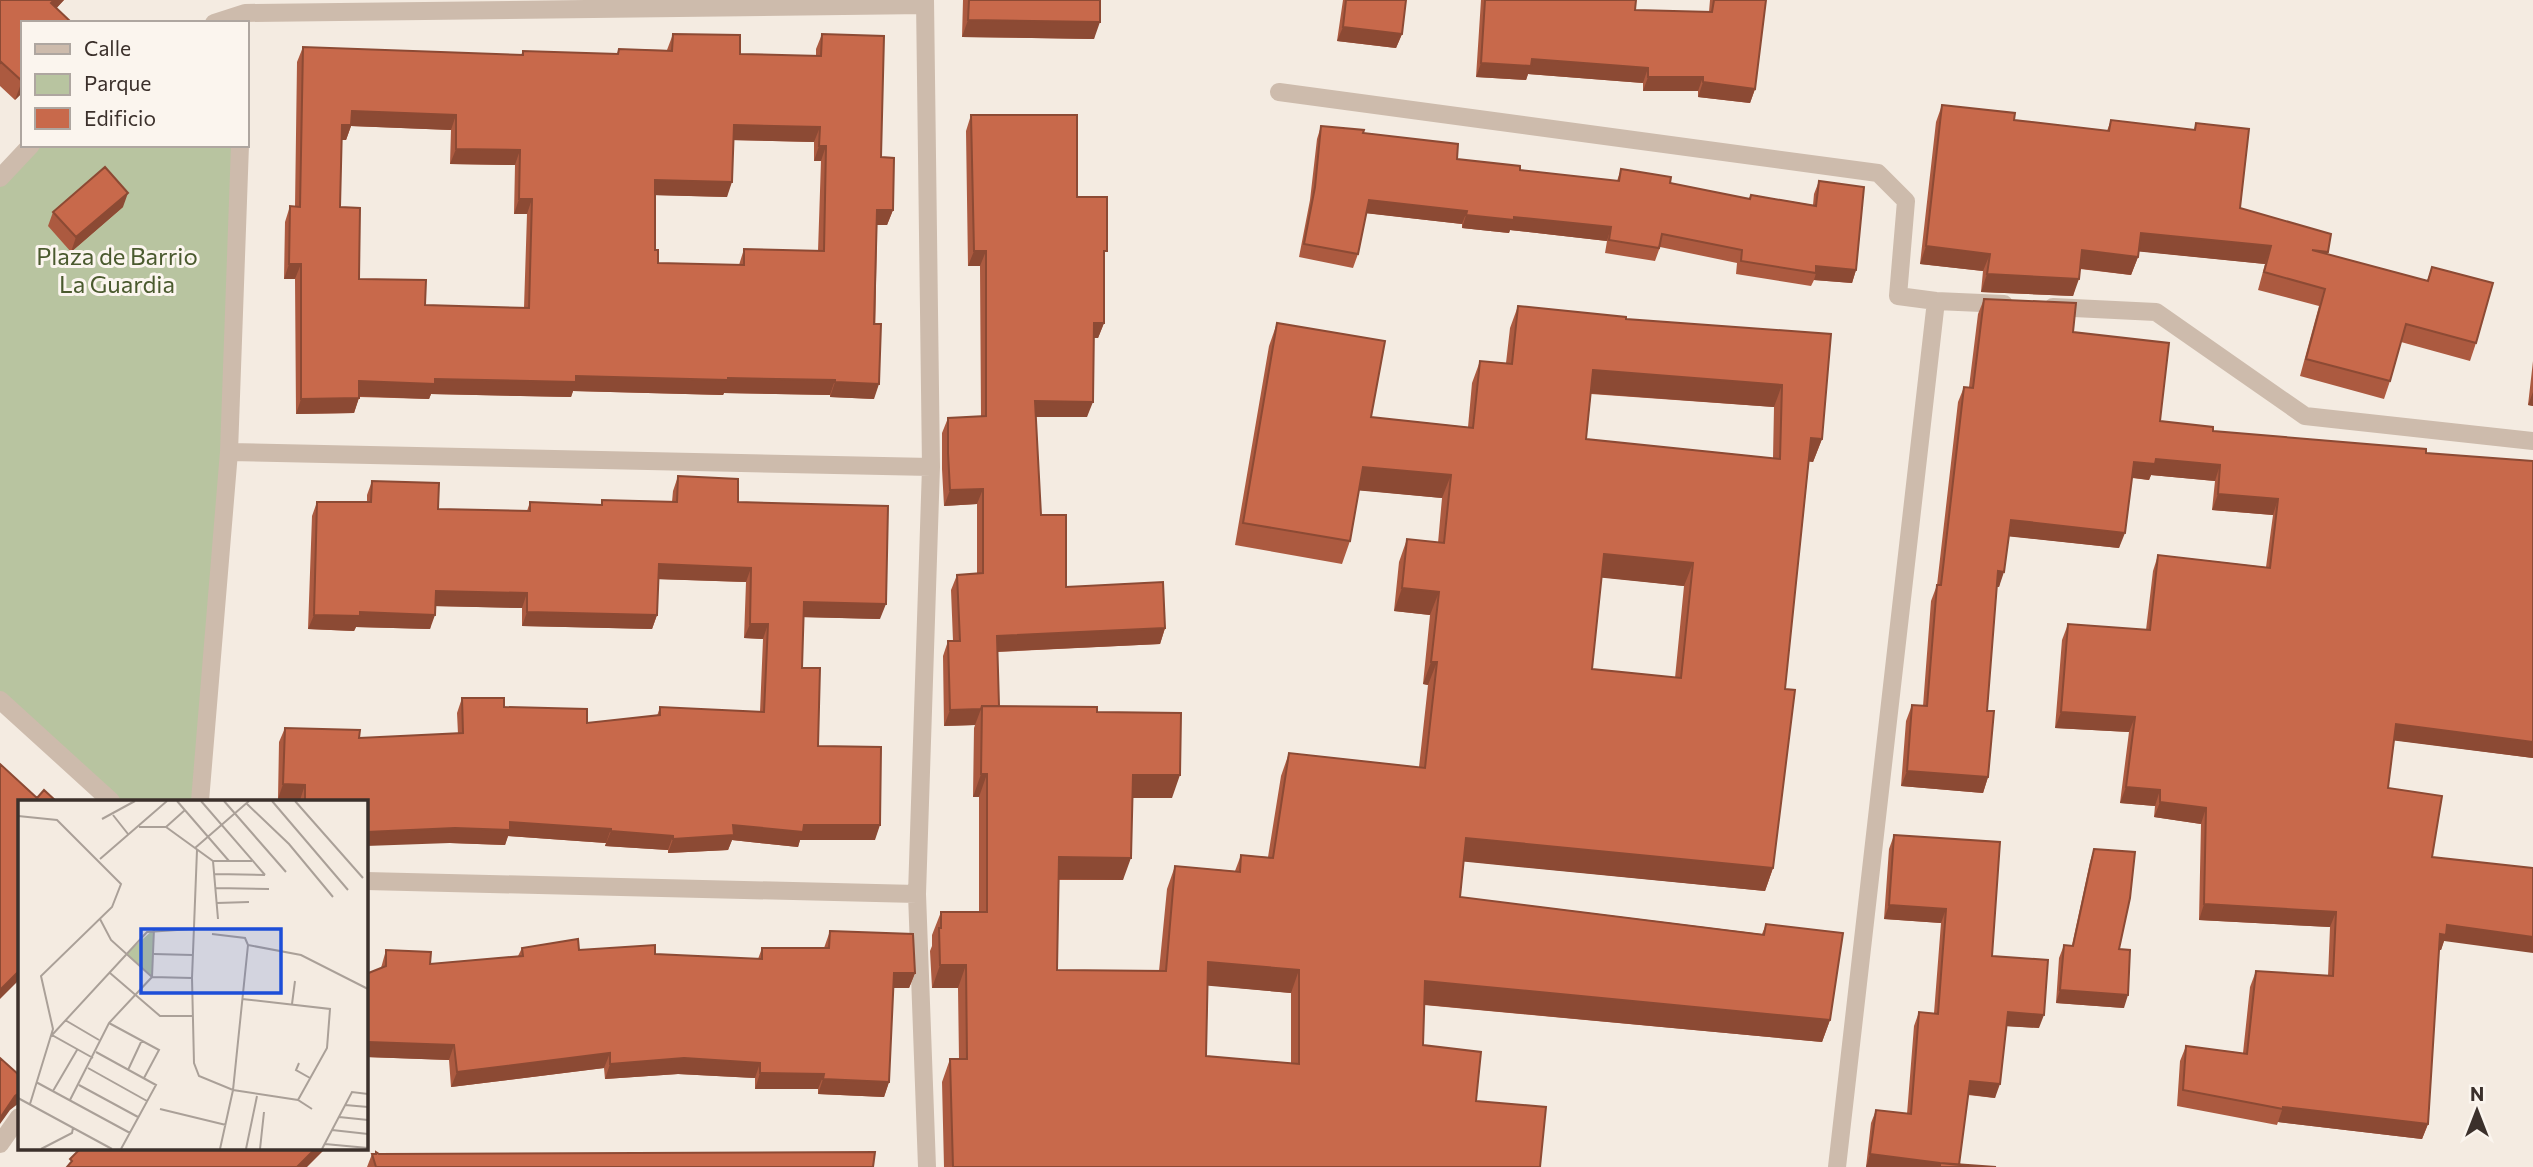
<svg xmlns="http://www.w3.org/2000/svg" width="2533" height="1167" font-family="Commissioner,sans-serif">
<style>
.green{fill:#b8c4a0}
.lines{fill:none;stroke-linecap:round;stroke-linejoin:round}
.minor{stroke:#cdbbac;stroke-width:18}
.wall{fill:#ac5a40;fill-rule:evenodd}
.shaded-wall{fill:#8c4a34}
.building{fill:#c8694b;stroke:#8c4a34;stroke-width:2;fill-rule:evenodd}
.labels{text-anchor:middle;stroke-width:6;stroke-linejoin:round;paint-order:stroke}
.park-label{font-size:24px;fill:#4a5a2e;stroke:#fbf5ee}
.inset-road{fill:none;stroke:#aaa098;stroke-width:2}
.view{fill:#1d4ed8;fill-opacity:0.15;stroke:#1d4ed8;stroke-width:3.5}
.inset-edge{fill:none;stroke:#3b302b;stroke-width:3.5}
</style>
<rect width="100%" height="100%" fill="#f4ebe1"/>
<!-- green -->
<path class="green" d="M31,145H240L200,801H111L0,700V178Z"/>
<g class="lines">
<!-- minor -->
<path class="minor" d="M925,0L931,467L917,894L927,1167
M214,23L245,13L925,5
M1279,92L1878,173L1906,201L1898,296L1936,301L2004,304
M0,178L31,145
M2053,307L2156,312L2305,416L2533,441
M229,452L931,467
M0,700L111,801
M200,801L229,452L240,145
M366,881L917,894
M0,1144L19,1117
M1837,1167L1936,301"/>
</g>
<!-- wall -->
<path class="wall" d="M0,0H64L56,8L23,23V92L15,100L0,86Z
M963,0H1100L1094,39L962,37Z
M1343,0H1406L1402,34L1396,48L1337,41Z
M1481,0H1636L1635,10L1709,12L1710,0H1766L1755,89L1750,103L1698,97V91H1643V83L1528,74L1526,80L1476,77Z
M673,34L740,54L816,56V49L822,34L881,157L893,210L887,225H877L874,399L830,397V395L724,393L723,395L573,391L571,397L431,394L429,399L359,397L354,413L296,414L295,279H284L285,222L290,206L295,207L297,62L303,47L521,55L523,51L617,54L619,49L667,50ZM351,126L451,130L450,164L515,165L514,214H527L524,308L425,305L359,279L340,207L342,140H346ZM733,140L814,142V161H821L818,251L744,249L739,265L658,263L655,250V195L727,197Z
M1942,105L2014,120L2107,131L2111,120L2194,130L2196,123L2240,208L2327,254L2427,281L2432,267L2476,343L2470,361L2401,342L2390,381L2384,399L2300,376L2319,306L2258,290L2265,264L2138,251V257L2131,275L2080,269L2073,296L1981,292L1983,271L1920,264L1936,122Z
M971,115L1077,197L1104,261V323L1098,338H1094L1087,417H1036L1041,515L1066,587L1165,628L1160,644L997,652L999,706L1097,712L1172,798H1133L1123,880H1058L1057,970L1159,971L1167,889L1175,866L1235,871L1241,855L1268,857L1281,776L1289,753L1419,767L1428,685L1423,684L1430,615L1394,611L1399,562L1407,539L1438,543L1442,498L1359,490L1350,541L1342,564L1235,545L1269,346L1277,323L1371,417L1468,427L1472,383L1480,361L1506,363L1510,328L1518,306L1626,319L1831,334L1822,439L1813,462L1809,461L1785,689L1773,868L1765,891L1464,861L1460,897L1762,934L1766,924L1830,1020L1822,1042L1424,1005L1423,1045L1540,1167H944L942,1082L950,1059H959L958,988H932L930,951L932,946V935L941,912H979V797H973L974,728L975,725L944,726L943,656L948,641H953L951,590L957,575L977,574V504L944,506L942,469V433L948,418L981,416L980,266H968L966,131ZM1591,394L1774,407L1773,458L1586,439ZM1601,577L1684,586L1675,678L1592,669ZM1208,985L1291,993V1063L1206,1056Z
M1321,126L1363,133L1457,159L1520,170L1617,181L1621,169L1670,183L1749,199L1751,195L1813,205L1814,194L1819,181L1856,270L1852,283L1814,280L1811,286L1736,274L1737,263L1660,247L1655,261L1605,253L1607,241L1510,230L1509,233L1462,228V224L1366,213L1358,254L1353,268L1299,257L1310,200L1317,139Z
M123,207L71,252L48,226L53,212Z
M1984,299L2073,332L2160,421L2213,431L2426,453L2533,758L2394,740L2388,788L2432,857L2444,941L2441,950H2439L2428,1124L2422,1139L2278,1122L2277,1125L2177,1106L2180,1061L2186,1046L2243,1053L2250,987L2256,971L2328,976L2330,927L2199,920L2201,824L2154,817L2155,806L2120,803L2129,732L2055,728L2062,640L2068,624L2146,630L2153,571L2158,555L2266,567L2273,515L2212,510L2215,481L2151,475L2149,480L2132,478L2119,548L2009,536L1999,587H1997L1987,711L1988,777L1983,793L1901,786L1906,721L1912,705L1923,706L1931,601L1937,585L1958,402L1964,387H1969L1978,314Z
M2533,361V406L2528,405Z
M678,476L738,502L880,619L803,617L802,668L818,746L875,840H800L798,847L732,840L728,850L668,853V850L605,846L606,843L508,836L505,845L450,843L366,801H300V800L278,799L279,742L285,728L359,738L458,734L457,713L462,698L587,723L657,716L660,707L760,712L763,639L744,638L746,582L658,579L657,615L652,629L522,626V608L435,606L430,629L356,627L354,631L308,629L312,516L317,502H367V495L372,481L438,509L527,511L530,502L601,505L602,500L672,502L673,491Z
M1894,835L1992,956L2039,1028L2007,1026L1995,1098L1968,1095L1959,1165L1996,1167H1866L1871,1123L1876,1110L1907,1114L1914,1026L1919,1012L1934,1013L1941,923L1884,919L1889,849Z
M2094,849L2119,949L2124,1008L2056,1003L2059,958L2064,945H2072L2090,862Z
M830,931L915,973L909,988H893L889,1082L884,1097L818,1094V1089H755V1078L678,1074L605,1079L604,1068L451,1087L449,1060L366,1057V974L381,968L386,950L430,964L518,956L522,948L758,959L762,948H824Z
M376,1152L379,1154L873,1167H367L372,1154H375Z"/>
<!-- shaded-wall -->
<path class="shaded-wall" d="M54,0H64L44,22L51,3Z
M968,20L1100,22L1094,39L962,37Z
M1343,27L1402,34L1396,48L1337,41Z
M1532,59L1648,68L1643,83L1528,74L1526,80L1476,77L1481,63Z
M1648,77H1703L1698,91H1643Z
M23,80V92L15,100L22,81Z
M1703,82L1755,89L1750,103L1698,97Z
M352,111L456,115L451,130L351,126L346,140H337L342,125Z
M734,125L820,127L814,142L728,140Z
M819,146H826L821,161H814Z
M456,149L520,150L515,165L450,164Z
M655,180L732,182L727,197L650,195Z
M128,193L123,207L71,252L76,237Z
M519,199H532L527,214H514Z
M1369,200L1467,211L1462,224L1364,213Z
M877,210H893L887,225H872Z
M1466,215L1514,217L1611,227L1607,241L1510,230L1509,233L1462,228Z
M2141,233L2271,246L2265,264L2134,251Z
M1926,246L1990,254L1983,271L1920,264Z
M2082,250L2138,257L2131,275L2076,268Z
M974,251H986L980,266H968Z
M289,264H301L295,279H284Z
M1816,266L1856,270L1852,283L1814,280L1816,273Z
M1987,274L2079,279L2073,296L1981,292Z
M1094,323H1104L1098,338H1088Z
M1593,370L1782,385L1774,407L1585,393Z
M576,376L728,378L835,380L830,395L724,393L723,395L573,391L571,397L431,394L429,399L353,396L359,381Z
M835,382L879,384L874,399L830,397Z
M2533,392V406L2528,405Z
M359,398L354,413L296,414L301,399Z
M1035,401L1093,402L1087,417H1030Z
M1811,438L1822,439L1813,462L1803,461Z
M2156,459L2220,465L2215,481L2151,475L2149,480L2128,477L2134,462Z
M1363,467L1451,475L1442,498L1354,490Z
M983,489L977,504L944,506L950,490Z
M2218,494L2278,499L2273,515L2212,510Z
M2011,520L2125,533L2119,548L2005,536Z
M1604,554L1693,563L1684,586L1595,577Z
M659,564L751,568L746,582L654,579Z
M1998,571L2004,572L1999,587H1993Z
M1402,588L1439,592L1430,615L1394,611Z
M436,591L527,593L522,608L431,606Z
M804,602L886,604L880,619L798,617Z
M360,612L435,615L430,629L356,627L354,631L308,629L314,615Z
M527,612L657,615L652,629L522,626Z
M750,624H768L763,639L744,638Z
M1165,628L1160,644L991,652L997,636Z
M1431,662H1437L1428,685L1423,684Z
M981,709L975,725L944,726L950,710Z
M2061,712L2135,717L2129,732L2055,728Z
M2396,724L2533,742V758L2390,740Z
M1907,771L1988,777L1983,793L1901,786Z
M981,774H987L979,797H973Z
M1133,775H1180L1172,798H1125Z
M283,784L305,785L300,800L278,799Z
M2126,787L2160,790L2155,806L2120,803Z
M2160,802L2206,808L2201,824L2154,817Z
M510,822L611,829L606,843L508,836L505,845L450,843L366,846V832Z
M733,825H880L875,840H800L798,847L732,840L728,850L668,853L673,839Z
M611,831L673,836L668,850L605,846Z
M1466,838L1773,868L1765,891L1458,861Z
M1059,857L1131,858L1123,880L1050,879Z
M2204,904L2336,912L2330,927L2199,920Z
M1889,905L1946,909L1941,923L1884,919Z
M2447,925L2533,937V953L2444,941L2441,950H2435L2440,934Z
M1208,962L1299,970L1291,993L1200,985Z
M940,965H966L958,988H932Z
M19,971V980L0,999V990Z
M894,973H915L909,988H888Z
M1425,981L1830,1020L1822,1042L1417,1004Z
M2060,990L2128,995L2124,1008L2056,1003Z
M2008,1012L2044,1015L2039,1028L2003,1026Z
M368,1042L454,1045L449,1060L366,1057V1043Z
M610,1053L604,1068L451,1087L457,1072Z
M684,1058L760,1063L755,1078L678,1074L605,1079L610,1064Z
M760,1073L824,1074L818,1089H755Z
M823,1079L889,1082L884,1097L818,1094Z
M1970,1081L2000,1084L1995,1098L1965,1094Z
M19,1093V1103L10,1110L0,1124V1118L15,1096Z
M2283,1107L2428,1124L2422,1139L2278,1122Z
M316,1148H326L307,1167H297Z
M1870,1154L1940,1163L1939,1167H1866Z"/>
<!-- building -->
<path class="building" d="M0,0H54L51,3L72,23H23V80L22,81L1,62L0,63Z
M969,0H1100V22L968,20Z
M1346,0H1406L1402,34L1343,27Z
M1485,0H1636L1635,10L1712,12L1714,0H1766L1755,89L1703,82V77H1648V68L1532,59L1531,66L1481,63Z
M673,34L740,35V54L821,56L822,34L884,36L881,157L894,158L893,210H877L874,324H881L879,384L835,382V380L728,378V380L576,376V382L435,379V384L359,381V398L301,399V264H289L290,206L300,207L303,47L523,55V51L618,54L619,49L672,51ZM352,111L456,115V149L520,150L519,199H532L529,308L425,305L426,280L359,279L360,208L340,207L342,125H351ZM734,125L820,127L819,146H826L824,251L744,249V265L658,263V250H655V180L732,182Z
M1942,105L2015,113L2014,120L2109,131L2111,120L2195,130L2196,123L2249,129L2240,208L2331,234L2328,252L2312,250L2428,281L2432,267L2493,283L2476,343L2406,324L2390,381L2306,359L2325,289L2264,272L2271,246L2141,233L2138,257L2082,250L2079,279L1987,274L1990,254L1926,246Z
M971,115H1077V197H1107V251H1104V323H1094L1093,402L1035,401L1041,515H1066V587L1163,582L1165,628L997,636L999,706H982L981,709L950,710L948,641H960L957,575L983,573V489L950,490L948,453V418L986,416V251H974Z
M1321,126L1364,130L1363,133L1458,144L1457,159L1520,166V170L1619,181L1621,169L1671,177L1670,183L1750,199L1751,195L1816,206L1819,181L1864,187L1856,270L1816,266V273L1741,261L1742,250L1662,234L1659,248L1609,240L1611,227L1514,217V220L1466,215L1467,211L1369,200L1358,254L1304,244L1315,187Z
M105,167L128,193L76,237L53,212Z
M1984,299L2076,303L2073,332L2169,343L2160,421L2213,427V431L2426,449V453L2533,461V742L2396,724L2388,788L2442,796L2432,857L2533,868V937L2447,925L2446,935L2440,934L2428,1124L2283,1107V1109L2183,1090L2186,1046L2247,1054L2256,971L2333,976L2336,912L2204,904L2206,808L2160,802V790L2126,787L2135,717L2061,712L2068,624L2150,630L2158,555L2270,568L2278,499L2218,494L2220,465L2156,459L2155,464L2134,462L2125,533L2011,520L2004,572L1998,571L1987,711H1994L1988,777L1907,771L1912,705L1927,706L1937,585H1941L1964,387L1973,388Z
M1518,306L1626,317V319L1831,334L1822,439L1811,438L1785,689L1795,690L1773,868L1466,838L1460,897L1764,935L1766,924L1843,933L1830,1020L1425,981L1423,1045L1481,1052L1476,1101L1546,1107L1540,1167H953L950,1059H967L966,965H940L939,928H941V912H987V774H981L982,706L1097,707V712L1181,713L1180,775H1133L1131,858L1059,857L1057,970L1166,971L1175,866L1240,872L1241,855L1273,858L1289,753L1425,768L1437,662H1431L1439,592L1402,588L1407,539L1444,543L1451,475L1363,467L1350,541L1243,523L1277,323L1385,341L1371,417L1473,428L1480,361L1512,364ZM1593,370L1782,385L1780,459L1586,439ZM1604,554L1693,563L1681,678L1592,669ZM1208,962L1299,970V1064L1206,1056Z
M678,476L738,479V502L888,506L886,604L804,602L802,668H820L818,746L881,747L880,825H804L803,832L733,825L734,835L673,839V836L611,831V829L510,822V830L455,828L366,832V801H305V785L283,784L285,728L360,730L359,738L463,733L462,698H504V707L587,709V723L660,715V707L764,712L768,624H750L751,568L659,564L657,615L527,612V593L436,591L435,615L360,612V616L314,615L317,502H371L372,481L439,483L438,509L530,511V502L602,505V500L677,502Z
M0,764L37,798L44,790L56,801H19V971L0,990Z
M1894,835L2000,842L1992,956L2048,960L2044,1015L2008,1012L2000,1084L1970,1081L1959,1165L1940,1163L1870,1154L1876,1110L1911,1114L1919,1012L1938,1014L1946,909L1889,905Z
M2094,849L2135,852L2130,898L2119,949L2130,950L2128,995L2060,990L2064,945L2073,946Z
M830,931L913,934L915,973H894L889,1082L823,1079L824,1074L760,1073V1063L684,1058L610,1064V1053L457,1072L454,1045L368,1042L366,1043V974L386,966V950L431,952L430,964L523,956L522,948L578,939L579,950L655,945V954L762,959V948H829Z
M0,1058L19,1075V1093L15,1096L0,1118Z
M81,1148H316L297,1167H67L72,1161L70,1159Z
M376,1152L379,1154L875,1152L873,1167H376L372,1154H376Z
M1940,1163L1996,1167H1940Z"/>
<g class="labels">
<!-- park labels -->
<g class="park-label">
<text x="117" y="265">Plaza de Barrio<tspan x="117" dy="28">La Guardia</tspan></text>
</g>
</g>
<!-- overview -->
<g transform="translate(18 800)">
<rect width="350" height="350" fill="#f4ebe1"/>
<path d="M136,129L134,177L108,154Z" fill="#b8c4a0"/>
<path class="inset-road" d="M159,1L211,61M183,1L247,75M206,1L268,72M254,1L330,90M277,1L345,78M228,3L271,44L315,97M95,15L110,34M0,16L39,20L103,84L94,107L23,176L35,229L12,304M84,19L117,1M121,27H148L167,10M148,27L195,61H234M177,48L231,1M179,50L174,178L176,263L181,276L215,290L280,300L294,309M82,59L149,1M195,61L200,119M197,74L247,75M198,88L251,89M199,103L231,102M82,119L93,140L134,177L174,178M194,134L227,138L230,145L215,290L202,349M230,145L283,155L350,189M136,154L174,155M92,173L142,216H175M224,199L312,209L309,248L280,300M274,204L277,181M47,220L81,240M91,223L141,250L126,278M78,252L138,285L103,349M75,258L34,235L129,132L174,129M281,263L278,270L292,278M70,268L129,301M110,270L124,240M18,282L112,333M61,285L120,317M35,291L59,250M0,298L94,349M52,300L91,223L134,177L136,129M327,305L350,307M142,309L208,325M321,317L350,320M314,330L350,334M307,344L350,348M23,349L54,333L55,328M228,349L239,296M242,349L246,312M304,349L334,292L350,294"/>
<path class="view" d="M123,129H263V193H123Z"/>
<rect width="350" height="350" class="inset-edge"/>
</g>
<!-- legend -->
<rect x="21" y="21" width="228" height="126" fill="#fbf5ee" stroke="#aea6a0" stroke-width="2"/>
<rect x="35" y="44" width="35" height="10" fill="#cdbbac" stroke="#aea6a0" stroke-width="2"/>
<text x="84" y="56" font-size="21" fill="#3b302b">Calle</text>
<rect x="35" y="74" width="35" height="21" fill="#b8c4a0" stroke="#aea6a0" stroke-width="2"/>
<text x="84" y="91" font-size="21" fill="#3b302b">Parque</text>
<rect x="35" y="108" width="35" height="21" fill="#c8694b" stroke="#aea6a0" stroke-width="2"/>
<text x="84" y="126" font-size="21" fill="#3b302b">Edificio</text>
<!-- north arrow -->
<g transform="translate(2477 1111)" stroke="#fbf5ee" stroke-width="5" paint-order="stroke">
<path d="M0-5L12 26L0 18L-12 26Z" fill="#3b302b"/>
<text y="-10" font-size="19" font-weight="bold" text-anchor="middle" fill="#3b302b">N</text>
</g>
</svg>
